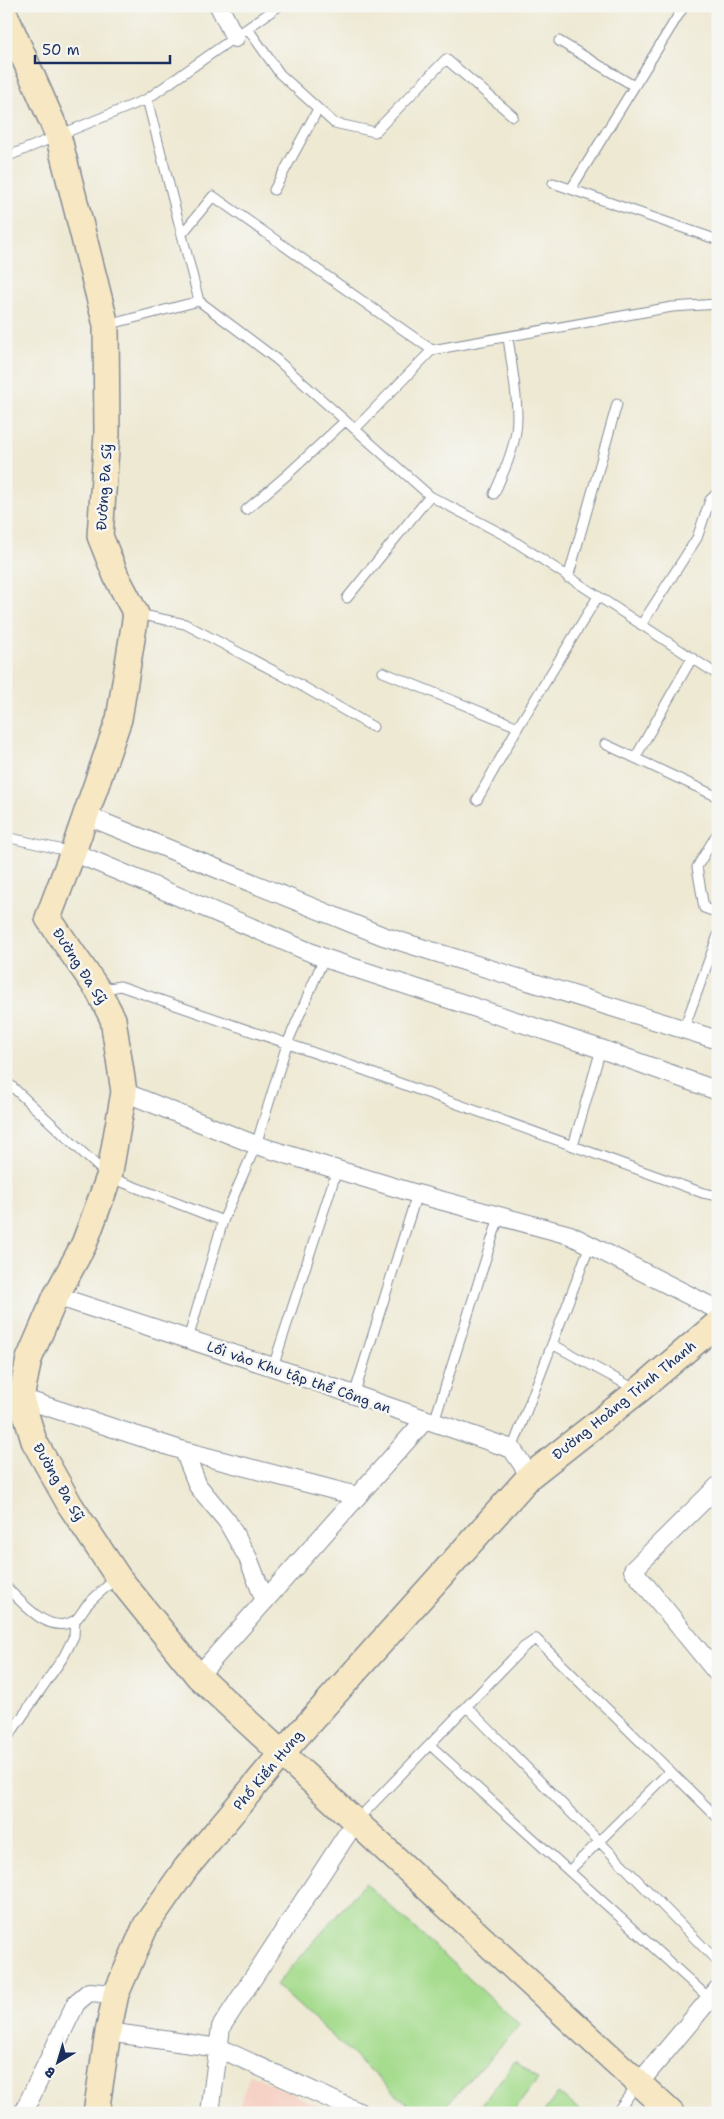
<svg xmlns="http://www.w3.org/2000/svg" width="724" height="2119" font-family="'Shantell Sans',sans-serif">
<style>
.built{fill:#f6d1c5}
.garden{fill:#a5dc8d;stroke:#608676}
.lines{fill:none;stroke-linecap:round;stroke-linejoin:round}
.lane-casing{stroke:#848c98;stroke-width:11}
.street-casing{stroke:#848c98;stroke-width:20}
.secondary-casing{stroke:#848c98;stroke-width:28}
.lane{stroke:#fff;stroke-width:9}
.street{stroke:#fff;stroke-width:18}
.secondary{stroke:#f7e8c3;stroke-width:25}
.labels{text-anchor:middle;stroke-width:5;stroke-linejoin:round;paint-order:stroke}
.street-label{font-size:14px;fill:#1b2f5e;stroke:#f6f6f2}
</style>
<rect width="100%" height="100%" fill="#f6f6f2"/>
<filter id="ink" filterUnits="userSpaceOnUse"><feTurbulence type="fractalNoise" baseFrequency=".02" numOctaves="2"/><feDisplacementMap in="SourceGraphic" scale="10" xChannelSelector="R" yChannelSelector="G"/><feConvolveMatrix kernelMatrix="1 2 1 2 8 2 1 2 1" color-interpolation-filters="sRGB"/></filter>
<filter id="wash" filterUnits="userSpaceOnUse"><feTurbulence type="fractalNoise" baseFrequency=".0096" numOctaves="4" result="noise"/><feDisplacementMap in="SourceGraphic" scale="20" xChannelSelector="R" yChannelSelector="G"/><feGaussianBlur stdDeviation="1.12" result="paint"/><feColorMatrix in="noise" values="0 0 0 0 0 0 0 0 0 0 0 0 0 0 0 0 0 1.4 0 .05"/><feComposite in="paint" operator="in"/></filter>
<g filter="url(#wash)">
<rect width="100%" height="100%" fill="#eee9d3"/>
<!-- built -->
<path class="built" d="M250,2074L334,2113H237Z"/>
<!-- garden -->
<path class="garden" d="M365,1883L520,2025L439,2113H417L276,1985Z
M515,2061L538,2079L512,2113H479L477,2111Z
M558,2093L581,2111L579,2113H543Z"/>
</g>
<g filter="url(#ink)">
<g class="lines">
<!-- lane casing -->
<g class="lane-casing">
<path id="lane" d="M248,29L280,74L334,123L375,132L446,59L513,116
M559,41L634,86
M147,99L199,301
M6,157L147,99L279,6
M553,183L718,240
M571,189L684,6
M274,190L318,109
M182,234L213,196L432,350
M716,304L718,292
M107,325L199,301L276,359L430,496L508,537L718,675
M355,429L432,350L672,307L718,304
M494,494C503,474 513,452 516,431C520,406 511,363 508,337
M246,510L287,475L345,421
M568,578L617,404
M347,598L430,496
M138,614L185,624L295,682L373,727
M641,625L697,538L710,500L718,492
M383,672L518,727L597,598
M605,744L718,797
M635,758L692,658
M477,800L518,727
M718,832L697,867L704,908L718,913
M6,837L72,852
M100,990L120,986L358,1068L703,1193L718,1196
M683,1031L718,935
M6,1081L109,1177L223,1221
M573,1146L601,1049
M188,1339L223,1221L256,1145L287,1044L324,958
M552,1344L635,1389
M273,1367L337,1170
M6,1387L18,1396
M354,1395L417,1194
M434,1422L499,1217
M512,1449L590,1245
M6,1587C22,1602 49,1637 75,1620C80,1617 83,1609 87,1605C96,1595 107,1587 116,1578
M467,1707L718,1962
M6,1740L64,1656L74,1636L75,1620
M430,1745L709,1998
M357,1820L524,1647L536,1639L718,1818
M569,1871L670,1771
M616,2113L637,2085"/>
</g>
<!-- street casing -->
<g class="street-casing">
<path id="street" d="M219,6L235,38
M85,815L383,936L718,1040
M73,852L324,958L601,1049L718,1091
M124,1092L256,1145L417,1194L570,1235L718,1310
M56,1296L273,1367L512,1449L530,1476
M21,1398L184,1451L357,1496
M184,1451L198,1486L227,1521L248,1558L265,1601
M718,1486L633,1570L718,1674
M198,1676L425,1420
M108,2032L219,2048L361,2113
M639,2083L718,1989
M23,2113L76,2003L89,1992L116,1994
M210,2113L221,2027L355,1822"/>
</g>
<!-- secondary casing -->
<g class="secondary-casing">
<path id="secondary" d="M6,17L58,135L106,325L107,434L100,536L116,576L136,614L119,719L73,852L48,918L98,990L113,1019L124,1092L109,1177L84,1244L56,1296L29,1359L21,1398L34,1441L70,1505L118,1577L198,1676L671,2113
M96,2113L108,2032L116,1994L146,1925L186,1868L282,1753L530,1476L638,1391L718,1323"/>
</g>
<!-- lane -->
<use href="#lane" class="lane"/>
<!-- street -->
<use href="#street" class="street"/>
<!-- secondary -->
<use href="#secondary" class="secondary"/>
</g>
</g>
<g class="labels">
<!-- street labels -->
<g class="street-label">
<text transform="translate(104 487) rotate(-86)" y="5">Đường Đa Sỹ</text>
<text transform="translate(80 966) rotate(57)" y="5">Đường Đa Sỹ</text>
<text transform="translate(299 1377) rotate(19)" y="5">Lối vào Khu tập thể Công an</text>
<text transform="translate(624 1400) rotate(-39)" y="5">Đường Hoàng Trình Thanh</text>
<text transform="translate(59 1482) rotate(60)" y="5">Đường Đa Sỹ</text>
<text transform="translate(268 1770) rotate(-50)" y="5">Phố Kiến Hưng</text>
</g>
</g>
<!-- margin -->
<rect width="724" height="2119" fill="none" stroke="#f6f6f2" stroke-width="25"/>
<!-- north arrow -->
<g transform="translate(58 2062) rotate(218)" stroke="#f6f6f2" stroke-width="4" paint-order="stroke">
<path d="M0-4L9 19L0 12L-9 19Z" fill="#1b2f5e"/>
<text y="-8" font-size="14" font-weight="bold" text-anchor="middle" fill="#1b2f5e">B</text>
</g>
<!-- scale -->
<path d="M35 55v8h135v-8" fill="none" stroke="#1b2f5e" stroke-width="2.5"/>
<text x="42" y="55" font-size="15" fill="#1b2f5e" stroke="#f6f6f2" stroke-width="4" paint-order="stroke">50 m</text>
</svg>
